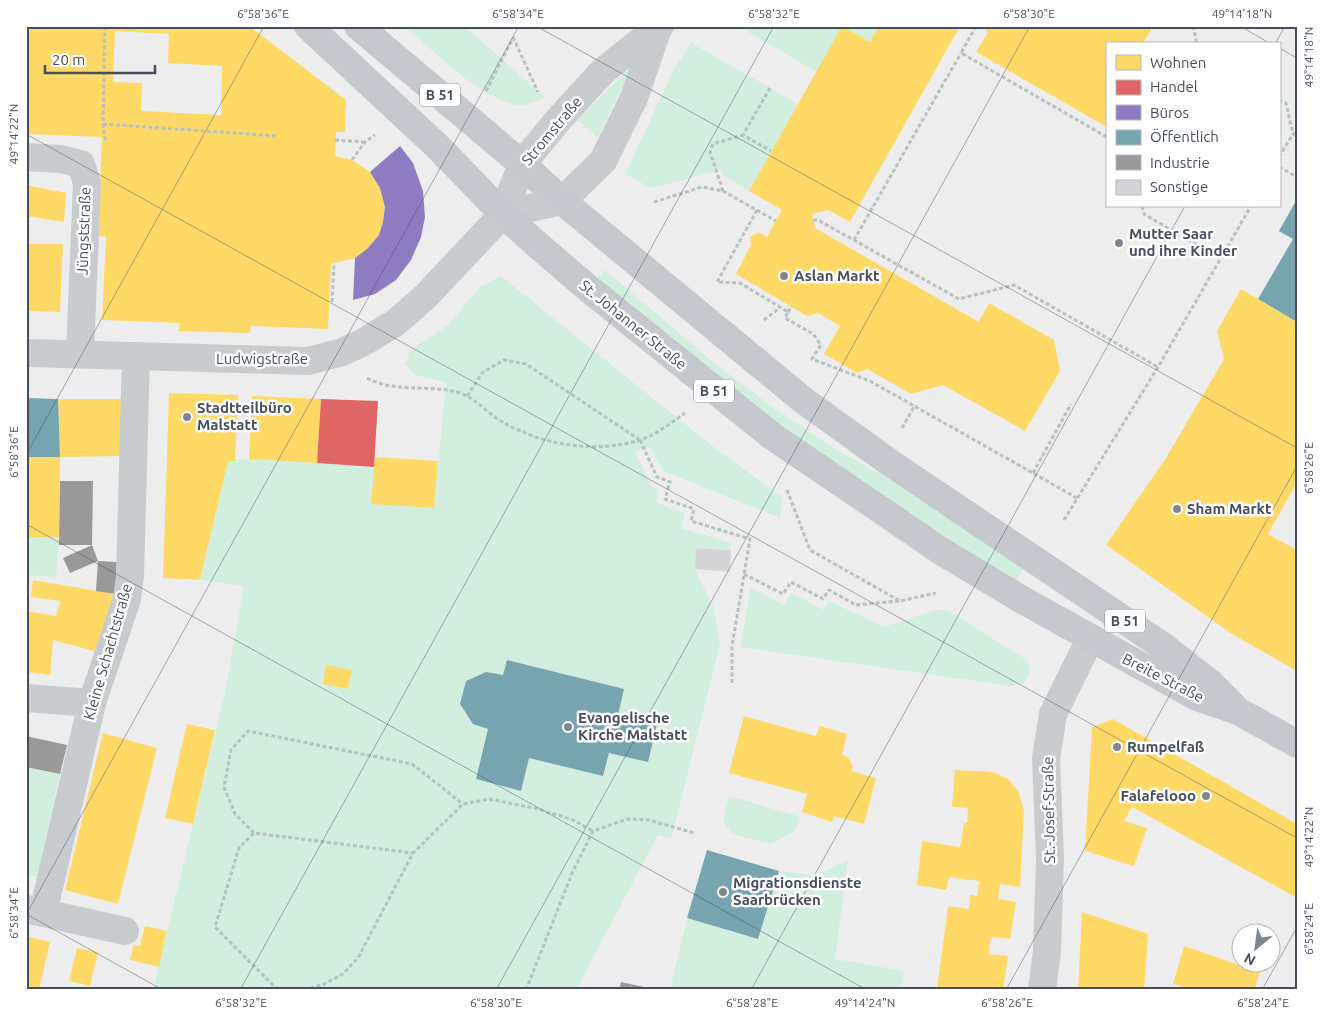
<svg xmlns="http://www.w3.org/2000/svg" width="1323" height="1016" font-family="Ubuntu,sans-serif">
<style>
.green{fill:#d1eedf;fill-rule:evenodd}
.homes{fill:#ffd966;fill-rule:evenodd}
.shops{fill:#e06666}
.offices{fill:#8e7cc3}
.public{fill:#76a5af}
.industry{fill:#999}
.building{fill:#d5d5d8}
.lines{fill:none;stroke-linecap:round;stroke-linejoin:round}
.path{stroke:#b6c2bf;stroke-width:3;stroke-dasharray:4 2.5;stroke-linecap:butt}
.minor{stroke:#c9ccce;stroke-width:28}
.primary{stroke:#c5c8cc;stroke-width:28}
.ticks{fill:none;stroke:#454e5a;stroke-width:1;stroke-opacity:0.45}
.poi-dot{fill:#80868d;stroke:#fff;stroke-width:2}
.labels{text-anchor:middle;stroke-width:5;stroke-linejoin:round;paint-order:stroke}
.shield{fill:#fff;stroke:#7d838c;stroke-width:1}
.shield-label{font-size:14px;font-weight:bold;fill:#454e5a}
.street-label{font-size:15px;fill:#454e5a;stroke:#fff}
.poi-label{font-size:15px;font-weight:bold;fill:#454e5a;stroke:#fff;text-anchor:start}
.neatline{fill:none;stroke:#454e5a;stroke-width:2}
.ticks-label{font-size:12px;text-anchor:middle;fill:#454e5a}
</style>
<rect width="100%" height="100%" fill="#eeeded"/>
<!-- green -->
<path class="green" d="M404,26H464L545,97C534,103 522,108 509,103C472,91 434,51 404,26Z
M738,26H879L870,42L817,72Z
M691,43L798,104L749,191L724,176L721,170L651,188L625,174L674,69Z
M632,66L598,138L577,120Z
M605,270L719,367L785,416L838,451L882,475L1024,568L1014,583L778,427L597,279Z
M501,276L711,445L782,497L780,518L663,471L650,447L635,451L652,487L659,490L657,503L685,513L681,528L731,543V550L696,548L695,569L714,609L720,644L671,839L658,835L576,990H153L225,693L244,586L200,580L228,461L249,459L374,467L371,504L434,508L446,383L416,375L405,364L410,351L448,325L480,287ZM507,660L623,689L618,715L656,724L609,753L603,775L529,758L526,768L488,729L473,724L460,705L466,681L486,672L503,675Z
M26,537H59L56,578L30,575L27,594Z
M751,587L784,605L791,593L824,610L829,601L884,627L935,610H948L1028,661L1030,673L1024,683L1011,686L740,647Z
M26,767L60,774L37,877L26,874Z
M729,796L801,817L795,831L771,844L732,834L723,821Z
M848,860L835,959L904,971L900,990H670L687,918L758,939L779,871L814,876Z"/>
<!-- homes -->
<path class="homes" d="M26,26H249L346,100L345,132H336L335,156L352,160L370,172L380,188L385,207L383,222L379,235L367,249L355,258L331,264L328,329L251,326L250,333L179,331L180,323L102,320L106,237L98,236L102,137L26,134ZM115,31L169,34L168,63L222,66L221,115L141,111L142,83L113,82Z
M842,26L870,42L879,26H960L850,222L828,210L812,214L815,228L979,322L989,303L1054,340L1060,371L1025,431L943,385L911,394L867,369L857,373L824,354L840,326L818,313L807,316L736,274L751,245L750,237L758,232L767,237L782,210L749,191Z
M985,26H1153L1143,44H1107V127L976,52L987,34Z
M26,185L66,193L64,222L26,216Z
M26,244H63L60,312L26,311Z
M1241,289L1297,322V482L1268,534L1297,550V671L1232,634L1106,545L1166,458L1224,359L1217,331Z
M169,393L238,395L235,461H228L200,580L163,578Z
M252,396L321,399L317,463L249,459Z
M58,399H121L122,456L60,457Z
M26,457H60L59,537H26Z
M375,457L438,461L434,508L371,504Z
M33,580L115,594L98,652L53,640L50,675L26,672V611L56,616L60,601L31,597Z
M326,665L352,670L348,689L323,684Z
M744,716L816,736L820,726L847,734L842,755L848,757L853,766L851,771L876,778L864,824L834,816L832,822L802,812L807,794L729,773Z
M1113,719L1297,824V898L1132,807L1124,821L1147,828L1134,866L1085,851L1092,727Z
M187,724L215,730L193,824L165,818Z
M103,733L157,748L118,904L65,890Z
M955,770L994,772L1008,779L1018,791L1024,810L1020,887L1000,884L998,899L1016,902L1010,939L991,937L990,944L989,954L1008,956L1003,990H937L948,906L969,909L970,895L977,896L979,881L949,877L946,890L917,885L922,841L960,847L964,823H967L968,808L952,807Z
M1082,912L1148,934L1144,990H1078Z
M145,926L167,931L159,967L130,960L134,945L140,946Z
M26,936L50,942L39,990H26Z
M1184,946L1260,972L1254,990H1193L1173,984Z
M77,948L98,952L90,986L69,981Z"/>
<!-- shops -->
<path class="shops" d="M321,399L378,401L374,467L317,463Z"/>
<!-- offices -->
<path class="offices" d="M400,146L413,163L423,191L425,217L421,237L411,260L396,280L375,294L353,300L355,258L367,249L379,235L383,222L385,207L380,188L370,172Z"/>
<!-- public -->
<path class="public" d="M1297,199V322L1258,299L1293,239L1279,231Z
M26,398L58,399L60,457H26Z
M507,660L624,689L618,715L657,724L648,762L609,753L603,776L529,758L521,791L476,779L488,729L473,724L460,704L466,681L486,672L503,675Z
M707,850L779,871L758,939L687,918Z"/>
<!-- industry -->
<path class="industry" d="M60,481H93L92,545L98,561L117,562L115,594L96,591L98,561L70,573L63,558L92,545H59Z
M26,736L67,745L60,774L26,767Z
M621,982L653,989V990H619Z"/>
<!-- building -->
<path class="building" d="M696,548L731,550L730,572L695,569Z"/>
<g class="lines">
<!-- path -->
<path class="path" d="M105,26L103,124L106,143
M976,26L961,53L1107,137
M1193,26L1197,44
M513,37L538,92
M770,88L743,135L771,151
M486,91L513,38
M1279,99L1286,103L1293,134L1297,136
M103,124L277,136
M335,140L365,142
M1279,157L1293,134L1297,132
M352,160L365,142L375,135
M1279,167L1297,177
M723,191L710,152L713,144L743,135
M654,202L702,187L723,191L776,221
M1142,206L1144,214L1221,259
M757,210L717,282L740,283L788,312L785,318L813,334L821,345L812,359L870,381L1077,498
M813,220H818L959,299L1014,285L1158,367
M854,240L961,53
M332,302L334,264
M788,312L792,306
M764,320L781,307
M367,378C399,395 439,382 467,396C480,403 491,416 504,423C544,445 595,454 640,440C656,435 671,423 685,413
M467,396L483,372L504,360L526,364L640,440
M902,428L915,405
M640,440L657,477L670,482L665,499L694,509L691,521L750,539L732,646V685
M1033,473L1071,404
M787,490L810,550L900,601L936,593
M1064,520L1158,367L1251,206
M744,574L783,594L791,582L823,599L829,590L856,605L899,601
M254,833L235,814L224,787L231,750L248,731L412,764L463,804
M278,990L215,927L239,848L254,833L413,853
M304,990L322,985L343,974L358,958L413,853L463,804L489,799L538,809L573,820L593,831
M526,990L573,871L593,831L627,819L649,820L694,833"/>
<!-- minor -->
<path class="minor" d="M26,157L61,159L81,164L87,183L80,354
M503,214L562,201L603,161L634,98L657,31
M26,353L308,361L342,352L362,343L395,323L425,297L503,214L522,164L559,119L603,71L660,26
M26,698L92,703
M26,909L125,931
M43,913L92,703L127,599L130,576L136,356
M1042,990L1047,951L1050,859L1046,758L1053,714L1090,639"/>
<!-- primary -->
<path class="primary" d="M308,26L437,146L503,214L541,248L589,289L772,436L941,551L1019,598L1197,697L1238,711L1297,744
M358,26L522,164L562,201L803,400L889,462L1164,647L1209,682L1233,706"/>
</g>
<!-- ticks -->
<path class="ticks" d="M536,26L1297,448M1240,26L1271,44M1275,44L1285,26M1279,48L1297,58M26,134L1297,838M26,455L264,26M26,524L867,990M26,914L163,990M26,915L519,26M240,990L774,26M496,990L1030,26M751,990L1185,206M1006,990L1297,466M1262,990L1297,927"/>
<!-- markers -->
<g class="poi-dot">
<circle cx="1119" cy="243" r="5"/>
<circle cx="784" cy="276" r="5"/>
<circle cx="187" cy="417" r="5"/>
<circle cx="1177" cy="509" r="5"/>
<circle cx="568" cy="727" r="5"/>
<circle cx="1117" cy="747" r="5"/>
<circle cx="1206" cy="796" r="5"/>
<circle cx="723" cy="892" r="5"/>
</g>
<g class="labels">
<!-- shield labels -->
<g class="shield">
<rect x="420" y="83.5" width="40" height="23" rx="4"/>
<rect x="694" y="379.5" width="40" height="23" rx="4"/>
<rect x="1105" y="609.5" width="40" height="23" rx="4"/>
</g>
<g class="shield-label">
<text x="440" y="100">B 51</text>
<text x="714" y="396">B 51</text>
<text x="1125" y="626">B 51</text>
</g>
<!-- street labels -->
<g class="street-label">
<text transform="translate(552 131) rotate(-50)" y="5">Stromstraße</text>
<text transform="translate(84 231) rotate(-88)" y="5">Jüngststraße</text>
<text transform="translate(633 325) rotate(39)" y="5">St. Johanner Straße</text>
<text x="262" y="364">Ludwigstraße</text>
<text transform="translate(108 652) rotate(-74)" y="5">Kleine Schachtstraße</text>
<text transform="translate(1163 678) rotate(27)" y="5">Breite Straße</text>
<text transform="translate(1049 810) rotate(-91)" y="5">St.-Josef-Straße</text>
</g>
<!-- poi labels -->
<g class="poi-label">
<text x="1129" y="239">Mutter Saar<tspan x="1129" dy="17">und ihre Kinder</tspan></text>
<text x="794" y="281">Aslan Markt</text>
<text x="197" y="413">Stadtteilbüro<tspan x="197" dy="17">Malstatt</tspan></text>
<text x="1187" y="514">Sham Markt</text>
<text x="578" y="723">Evangelische<tspan x="578" dy="17">Kirche Malstatt</tspan></text>
<text x="1127" y="752">Rumpelfaß</text>
<text x="1196" y="801" text-anchor="end">Falafelooo</text>
<text x="733" y="888">Migrationsdienste<tspan x="733" dy="17">Saarbrücken</tspan></text>
</g>
</g>
<!-- border -->
<rect width="1323" height="1016" fill="none" stroke="#ffffff" stroke-width="55"/>
<!-- legend -->
<rect x="1106" y="42" width="175" height="165" fill="#ffffff" stroke="#b5b8bd"/>
<rect x="1116" y="55" width="25" height="15" fill="#ffd966" stroke="#b5b8bd"/>
<text x="1150" y="68" font-size="15" fill="#454e5a">Wohnen</text>
<rect x="1116" y="80" width="25" height="15" fill="#e06666" stroke="#b5b8bd"/>
<text x="1150" y="92" font-size="15" fill="#454e5a">Handel</text>
<rect x="1116" y="105" width="25" height="15" fill="#8e7cc3" stroke="#b5b8bd"/>
<text x="1150" y="118" font-size="15" fill="#454e5a">Büros</text>
<rect x="1116" y="130" width="25" height="15" fill="#76a5af" stroke="#b5b8bd"/>
<text x="1150" y="142" font-size="15" fill="#454e5a">Öffentlich</text>
<rect x="1116" y="155" width="25" height="15" fill="#999999" stroke="#b5b8bd"/>
<text x="1150" y="168" font-size="15" fill="#454e5a">Industrie</text>
<rect x="1116" y="180" width="25" height="15" fill="#d5d5d8" stroke="#b5b8bd"/>
<text x="1150" y="192" font-size="15" fill="#454e5a">Sonstige</text>
<!-- north arrow -->
<g transform="translate(1256 948) rotate(209)"><circle r="24" fill="#ffffff" stroke="#b5b8bd"/>
<path d="M0-4L9 19L0 12L-9 19Z" fill="#80868d"/>
<text y="-8" font-size="14" font-weight="bold" text-anchor="middle" fill="#454e5a">N</text>
</g>
<!-- scale -->
<path d="M45 65v8h110v-8" fill="none" stroke="#454e5a" stroke-width="2.5"/>
<text x="52" y="65" font-size="15" fill="#454e5a" stroke="#ffffff" stroke-width="4" paint-order="stroke">20 m</text>
<rect x="28" y="28" width="1268" height="960" class="neatline"/>
<g class="ticks-label">
<text x="263" y="18">6°58'36"E</text>
<text x="518" y="18">6°58'34"E</text>
<text x="774" y="18">6°58'32"E</text>
<text x="1029" y="18">6°58'30"E</text>
<text x="1242" y="18">49°14'18"N</text>
<text transform="translate(1309 57) rotate(-90)" y="4">49°14'18"N</text>
<text transform="translate(14 134) rotate(-90)" y="4">49°14'22"N</text>
<text transform="translate(14 452) rotate(-90)" y="4">6°58'36"E</text>
<text transform="translate(1309 468) rotate(-90)" y="4">6°58'26"E</text>
<text transform="translate(1309 837) rotate(-90)" y="4">49°14'22"N</text>
<text transform="translate(14 913) rotate(-90)" y="4">6°58'34"E</text>
<text transform="translate(1309 929) rotate(-90)" y="4">6°58'24"E</text>
<text x="241" y="1007">6°58'32"E</text>
<text x="496" y="1007">6°58'30"E</text>
<text x="752" y="1007">6°58'28"E</text>
<text x="865" y="1007">49°14'24"N</text>
<text x="1007" y="1007">6°58'26"E</text>
<text x="1263" y="1007">6°58'24"E</text>
</g>
</svg>
